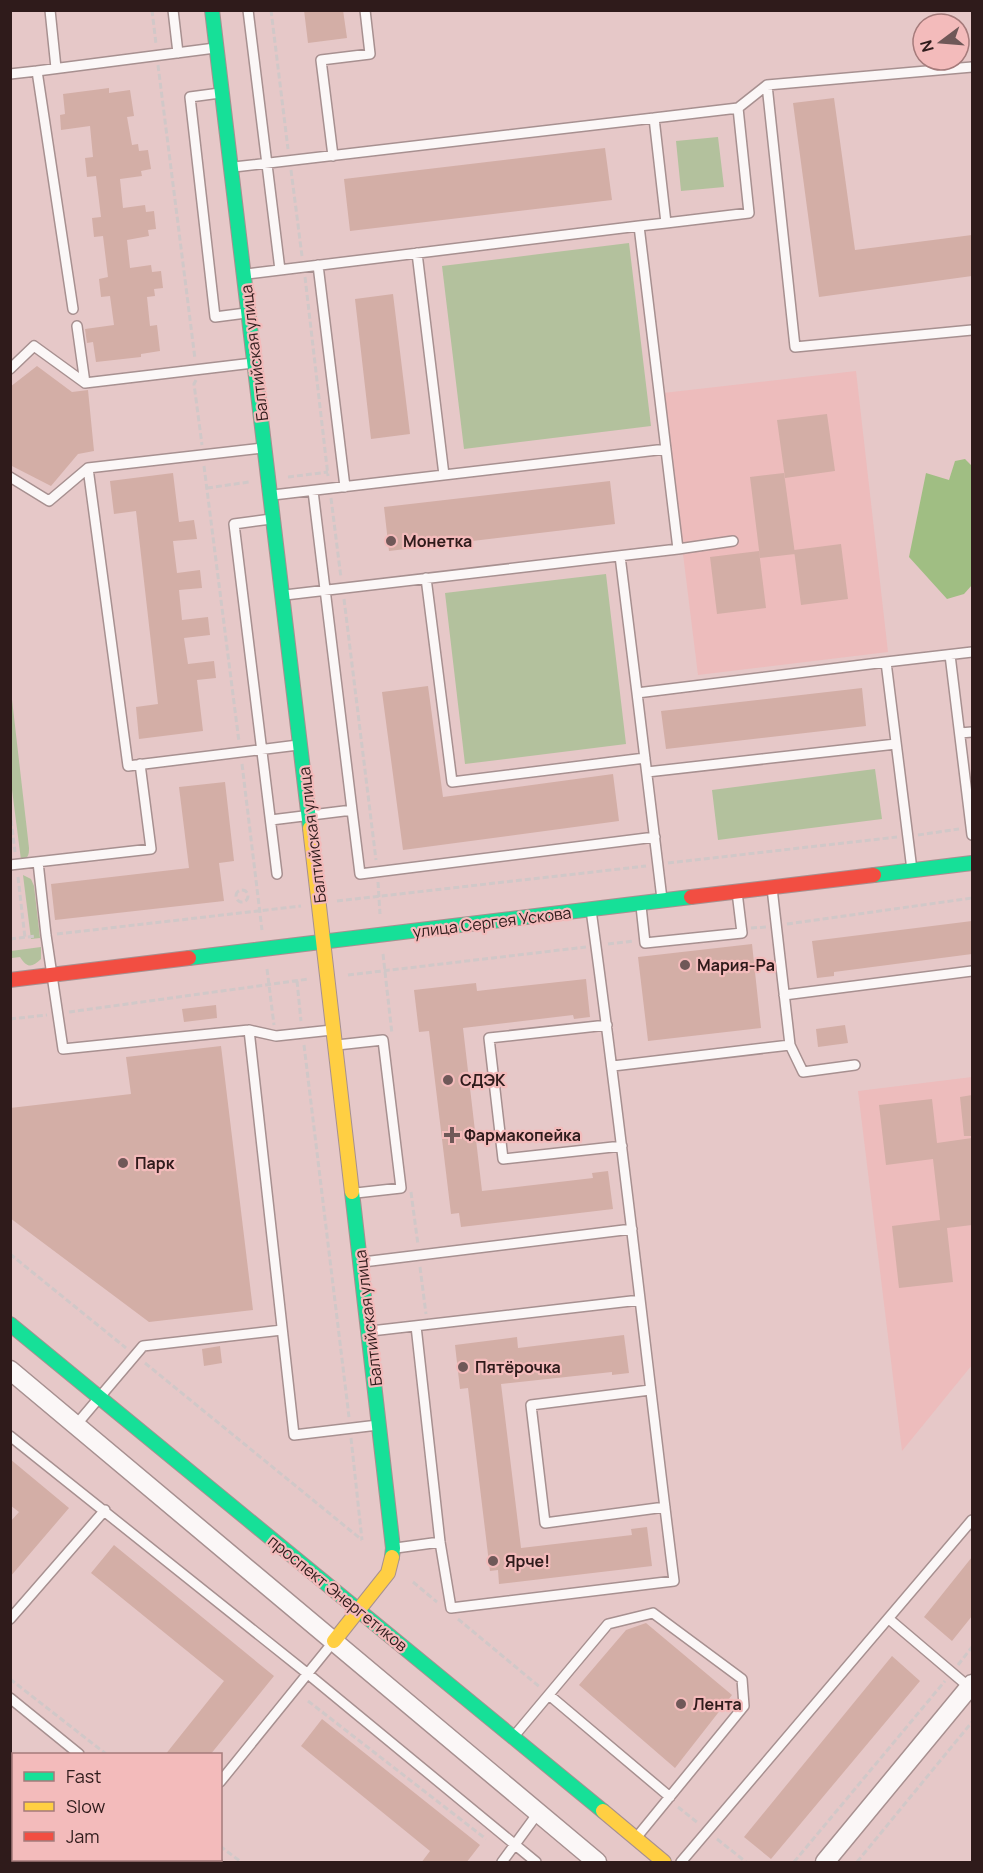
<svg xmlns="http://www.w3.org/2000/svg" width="983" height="1873" font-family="Manrope,sans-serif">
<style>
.built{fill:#edbcbc}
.green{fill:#b3c19d}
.forest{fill:#a0be83}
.building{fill:#d3aea6}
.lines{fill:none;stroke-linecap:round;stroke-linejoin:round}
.lane-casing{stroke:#a79090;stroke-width:12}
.street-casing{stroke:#a79090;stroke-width:21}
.fast-casing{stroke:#a79090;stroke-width:16}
.slow-casing{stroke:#a79090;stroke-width:16}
.jam-casing{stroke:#a79090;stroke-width:16}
.path{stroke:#d1c8c8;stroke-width:3;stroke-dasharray:6 3;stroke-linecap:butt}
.lane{stroke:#fbf7f7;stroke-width:9}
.street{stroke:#fbf7f7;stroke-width:18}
.fast{stroke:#16e098;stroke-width:14}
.slow{stroke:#ffcf43;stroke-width:14}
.jam{stroke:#f24e42;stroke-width:14}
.poi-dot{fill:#6f5858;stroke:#f3bbbb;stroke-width:2}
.labels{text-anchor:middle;stroke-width:4.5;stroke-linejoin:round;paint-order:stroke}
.street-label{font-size:16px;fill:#2f1b1b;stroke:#f3bbbb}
.poi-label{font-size:16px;font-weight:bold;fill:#2f1b1b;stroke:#f3bbbb;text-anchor:start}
</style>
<rect width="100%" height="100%" fill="#e6c8c8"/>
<!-- built -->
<path class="built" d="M856,371L888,652L698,675L663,393Z
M972,1077V1365L902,1451L858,1091Z"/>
<!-- green -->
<path class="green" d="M718,137L724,187L681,191L676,141Z
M629,243L651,426L464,449L442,266Z
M606,574L626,744L465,764L445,593Z
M10,682L29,848C29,856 28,858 21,860L10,774Z
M875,769L882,819L718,840L712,790Z
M23,875L31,879L34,886L40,938L31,939Z
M41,947V959C32,968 27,968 20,957L12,958L11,951Z"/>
<!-- forest -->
<path class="forest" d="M965,459L972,466V585L964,594L947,599L909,557L926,473L949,480L955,461Z"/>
<!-- building -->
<path class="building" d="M304,10H343L347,38L308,43Z
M109,88V93L130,90L134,116L127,117L132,145L138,144L139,151L148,150L151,169L141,171L142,176L120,179L123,208L145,205L146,212L154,211L156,229L148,230L149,236L127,240L130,268L151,265L152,272L161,271L163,288L154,289L155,296L147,297L150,326L157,325L160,351L141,354V357L96,362L93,342L87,343L85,329L114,325L110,296L101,297L99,279L108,277L103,236L94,237L92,218L101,217L96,176L87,177L85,158L93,157L90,126L61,130L60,115L65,114L63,94Z
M834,98L855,250L972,235V276L819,297L793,103Z
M605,148L612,200L350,231L344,179Z
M393,294L410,434L371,439L355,299Z
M37,366L72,392L88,390L94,451L78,454L51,486L10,465V387Z
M827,414L835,471L785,478L777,420Z
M173,473L179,522L194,520L197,539L173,541L177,573L200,570L202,588L179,590L182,620L208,617L210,635L184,638L188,664L214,661L216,678L197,680L203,731L139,739L136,707L158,704L136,511L114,514L110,481Z
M784,473L795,554L760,558L750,477Z
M610,481L615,524L389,551L384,507Z
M841,544L848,599L801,605L794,550Z
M759,551L766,608L717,614L710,557Z
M428,686L443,797L613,774L619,821L403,850L382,692Z
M862,688L866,726L666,749L661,711Z
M225,782L234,861L219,863L224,901L55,920L51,884L189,868L179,787Z
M972,921V954L834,972V976L817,978L812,941Z
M752,944L761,1028L648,1041L638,957Z
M586,979L590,1017L574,1019L573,1015L463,1028L482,1191L593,1178L592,1173L608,1171L613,1209L461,1227L459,1213L451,1214L429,1031L419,1032L414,990L476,983L477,991Z
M216,1005L217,1018L184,1022L182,1009Z
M845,1025L848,1043L818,1047L816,1029Z
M221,1046L253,1310L149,1322L10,1218V1108L131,1094L126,1057Z
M972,1095V1136H964L960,1097Z
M932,1099L937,1143L972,1138V1225L947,1228L953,1282L899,1288L892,1226L940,1220L933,1159L886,1165L879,1105Z
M624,1335L629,1373L612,1375V1372L501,1384L521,1548L632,1535L631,1529L647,1527L652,1566L499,1584L498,1570L490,1571L468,1388L460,1389L455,1345L517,1337L518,1348Z
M220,1346L222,1363L204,1366L202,1349Z
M10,1459L69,1508L10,1577V1522L19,1512L10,1505Z
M114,1545L274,1676L210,1755H165L224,1681L91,1573Z
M972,1557V1616L952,1641L924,1617Z
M646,1623L732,1695L675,1768L579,1685L626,1630Z
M892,1656L920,1681L771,1859L744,1837Z
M322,1719L480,1845L466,1863H421L430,1851L301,1746Z"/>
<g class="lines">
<!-- lane casing -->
<g class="lane-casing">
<path id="lane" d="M50,10L56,68
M173,10L178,53
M248,10L280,270
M10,74L37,71
M767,85L795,347L972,330
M220,93L190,97L215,317L246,313
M738,108L767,85L972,67
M654,118L738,108L749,213L666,223
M333,156L321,60L370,54L365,10
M234,167L654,118L666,223L639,226L678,549L285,595
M417,253L444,475
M318,265L345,487
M247,274L639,226
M73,309L37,71L215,48
M77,326L85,383L253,363
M10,369L34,346L85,383
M88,468L128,766L298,745
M10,477L49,501L88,468L262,448
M273,495L666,449
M271,519L234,524L277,874
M678,549L733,541
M620,556L637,693
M426,578L452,782L645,758
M950,655L972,835
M886,662L972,652
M960,733L972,732
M647,772L896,744
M352,810L360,874L655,837
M271,820L352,810L313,491
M38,862L46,935L63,1049L249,1030L276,1036L332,1030
M10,865L151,849L140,764
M662,899L637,693L886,662L912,870
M641,906L645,943L742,933L737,892
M784,995L972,971
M607,1025L489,1038L503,1159L622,1146
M249,1030L294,1435L378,1425
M337,1045L383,1040L401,1188L356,1193
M790,1045L803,1072L855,1065
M613,1066L790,1045L772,888
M363,1262L632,1229
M416,1326L440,1542L451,1608L674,1581C646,1358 622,1133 591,910
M371,1331L640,1300
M650,1390L531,1405L545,1523L665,1507
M76,1425L143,1346L282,1330
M10,1436L308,1674L536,1862
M396,1548L440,1542
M10,1619L105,1510
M889,1619L969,1687
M549,1695L670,1797
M10,1698L79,1754
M515,1735L608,1624L653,1613L742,1679L744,1706L636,1838
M220,1782L334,1641
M10,1828L14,1831
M213,1860L217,1862
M151,1862L153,1860
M502,1862L538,1813
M681,1862L972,1520"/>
</g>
<!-- street casing -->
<g class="street-casing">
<path id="street" d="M10,1370L597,1862
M825,1862L972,1684"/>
</g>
<!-- fast casing -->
<g class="fast-casing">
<path id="fast" d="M212,10L310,828
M874,875L972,863
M189,958L691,897
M352,1192L393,1548L392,1557
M10,1324L603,1811"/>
</g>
<!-- slow casing -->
<g class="slow-casing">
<path id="slow" d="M310,828L352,1192
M334,1641L388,1573L392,1557
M603,1811L664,1862"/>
</g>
<!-- jam casing -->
<g class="jam-casing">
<path id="jam" d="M691,897L874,875
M10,980L189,958"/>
</g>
<!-- path -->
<path class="path" d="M152,10L156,44
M271,10L288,149
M158,65L195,359
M291,170L302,256
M305,277L328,476
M196,380L194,384L202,445
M204,466L239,742
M288,477L328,472
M207,488L249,482
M331,498L341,578
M344,599L376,860
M242,764L262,930
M10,811L15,852
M918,835L959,829
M668,863L897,837
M18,877L25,938
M378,882L380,914
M236 896a6 6 0 1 1 12 0a6 6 0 1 1-12 0Z
M337,901L646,866
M787,924L972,898
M751,928L766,927
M57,934L301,906
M10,939L36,936
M608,944L634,941
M383,954L392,1034
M267,969L274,1025
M348,975L586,947
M297,981L301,1021
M69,1012L309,979
M10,1019L47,1015
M304,1045L349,1417
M411,1192L418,1245
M10,1254L126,1348
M420,1267L426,1314
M145,1363L362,1540
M351,1438L362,1540
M413,1582L437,1602
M458,1619L541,1688
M958,1665L972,1647
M10,1679L106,1754
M308,1701L486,1839
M678,1807L698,1823
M717,1839L746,1862
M220,1846L241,1862
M794,1862L945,1681
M857,1862L972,1722"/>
<!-- lane -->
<use href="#lane" class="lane"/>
<!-- street -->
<use href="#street" class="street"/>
<!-- fast -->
<use href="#fast" class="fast"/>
<!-- slow -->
<use href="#slow" class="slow"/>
<!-- jam -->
<use href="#jam" class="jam"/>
</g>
<!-- markers -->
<g class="poi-dot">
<circle cx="391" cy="541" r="6"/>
<circle cx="685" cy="965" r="6"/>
<circle cx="448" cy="1080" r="6"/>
<path d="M449 1126h6v6h6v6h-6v6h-6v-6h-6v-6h6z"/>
<circle cx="123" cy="1163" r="6"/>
<circle cx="463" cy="1367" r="6"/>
<circle cx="493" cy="1561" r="6"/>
<circle cx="681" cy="1704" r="6"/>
</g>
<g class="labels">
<!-- street labels -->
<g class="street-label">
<text transform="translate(254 353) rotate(-97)" y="6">Балтийская улица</text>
<text transform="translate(312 835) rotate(-97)" y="6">Балтийская улица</text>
<text transform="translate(492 922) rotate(-7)" y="6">улица Сергея Ускова</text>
<text transform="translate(368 1318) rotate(-97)" y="6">Балтийская улица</text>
<text transform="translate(338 1593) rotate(39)" y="6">проспект Энергетиков</text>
</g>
<!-- poi labels -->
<g class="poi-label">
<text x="403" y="547">Монетка</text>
<text x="697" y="971">Мария-Ра</text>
<text x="460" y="1086">СДЭК</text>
<text x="464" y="1141">Фармакопейка</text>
<text x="135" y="1169">Парк</text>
<text x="475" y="1373">Пятёрочка</text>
<text x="505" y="1567">Ярче!</text>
<text x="693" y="1710">Лента</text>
</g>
</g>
<!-- border -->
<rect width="983" height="1873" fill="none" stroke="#2f1b1b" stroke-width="24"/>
<!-- legend -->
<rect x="12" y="1753" width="210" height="108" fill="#f3bbbb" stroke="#a57b7b" stroke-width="1.5"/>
<rect x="24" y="1772" width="30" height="9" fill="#16e098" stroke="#a57b7b" stroke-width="1.5"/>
<text x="66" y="1783" font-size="18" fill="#2f1b1b">Fast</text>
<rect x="24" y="1802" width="30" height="9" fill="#ffcf43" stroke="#a57b7b" stroke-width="1.5"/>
<text x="66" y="1813" font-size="18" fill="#2f1b1b">Slow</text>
<rect x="24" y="1832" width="30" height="9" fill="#f24e42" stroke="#a57b7b" stroke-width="1.5"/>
<text x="66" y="1843" font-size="18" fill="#2f1b1b">Jam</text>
<!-- north arrow -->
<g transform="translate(941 42) rotate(254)"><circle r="28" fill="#f3bbbb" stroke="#a57b7b" stroke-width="1.5"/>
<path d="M0-4.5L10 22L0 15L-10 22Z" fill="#6f5858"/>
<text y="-9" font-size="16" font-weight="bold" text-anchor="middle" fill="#2f1b1b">N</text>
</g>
</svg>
